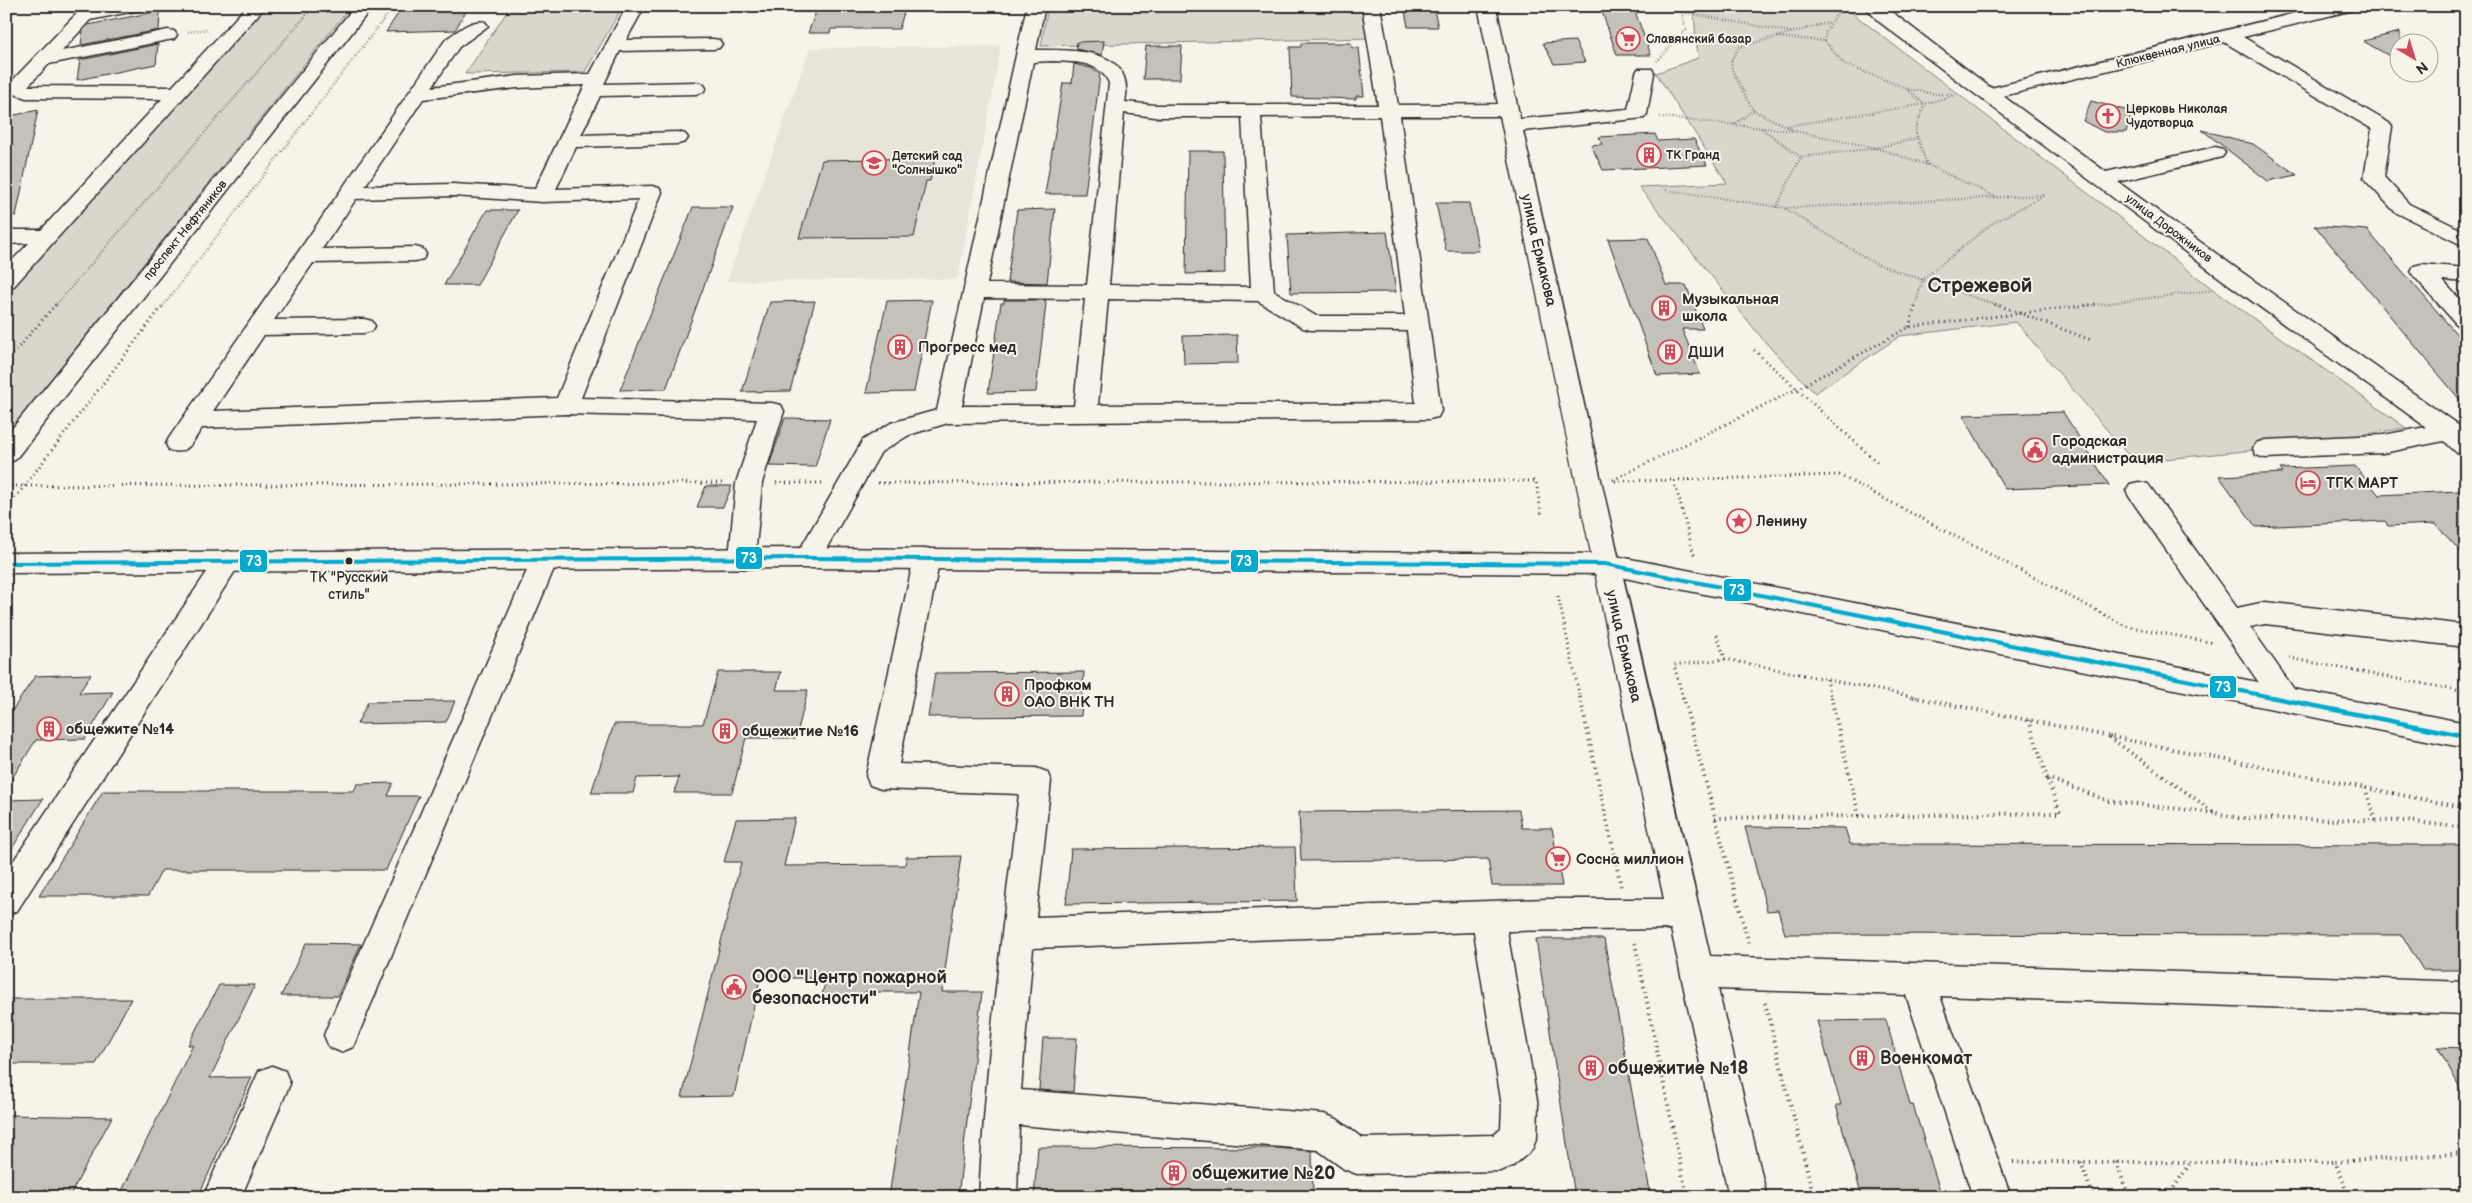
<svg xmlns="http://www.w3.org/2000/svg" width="2472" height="1203" font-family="'Balsamiq Sans',sans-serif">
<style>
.built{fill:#e8e4da}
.green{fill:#dad6cc;stroke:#82807c}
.building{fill:#c4c1b9;stroke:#2b2b2b}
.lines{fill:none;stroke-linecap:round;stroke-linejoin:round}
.minor-casing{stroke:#2b2b2b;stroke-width:3}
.major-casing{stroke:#2b2b2b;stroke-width:3}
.path-far2{stroke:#2b2b2b;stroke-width:2.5;stroke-dasharray:0.5 2.5;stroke-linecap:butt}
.path-far1{stroke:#2b2b2b;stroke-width:3;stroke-dasharray:1 4;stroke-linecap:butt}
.path{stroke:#2b2b2b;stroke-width:4;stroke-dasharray:1 4.5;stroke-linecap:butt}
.minor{fill:#f7f3e8;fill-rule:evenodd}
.major{fill:#f7f3e8;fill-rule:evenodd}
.bus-1-far1-casing{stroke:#f7f3e8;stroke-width:8}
.bus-1-casing{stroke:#f7f3e8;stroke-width:8}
.bus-1-far1{stroke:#00a9ce;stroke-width:4}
.bus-1{stroke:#00a9ce;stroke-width:4.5}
.bus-dot{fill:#2b2b2b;stroke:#f7f3e8;stroke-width:2}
.labels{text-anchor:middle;stroke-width:4;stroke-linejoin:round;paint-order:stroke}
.far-poi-label{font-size:12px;font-weight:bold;fill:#2b2b2b;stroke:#f7f3e8;text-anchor:start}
.far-street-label{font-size:12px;fill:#2b2b2b;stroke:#f7f3e8}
.bus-label{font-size:14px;fill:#2b2b2b;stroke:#f7f3e8}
.street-label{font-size:15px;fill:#2b2b2b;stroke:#f7f3e8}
.poi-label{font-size:15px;font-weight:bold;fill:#2b2b2b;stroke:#f7f3e8;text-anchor:start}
.near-poi-label{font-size:18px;font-weight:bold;fill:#2b2b2b;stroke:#f7f3e8;text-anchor:start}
.district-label{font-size:20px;font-weight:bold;fill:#2b2b2b;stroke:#f7f3e8}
.line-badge{stroke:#f7f3e8;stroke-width:2}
.badge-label{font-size:14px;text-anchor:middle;font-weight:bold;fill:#fff}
</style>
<rect width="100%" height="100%" fill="#f7f3e8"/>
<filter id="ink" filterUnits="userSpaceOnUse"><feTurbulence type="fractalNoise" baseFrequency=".02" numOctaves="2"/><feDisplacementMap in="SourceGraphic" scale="10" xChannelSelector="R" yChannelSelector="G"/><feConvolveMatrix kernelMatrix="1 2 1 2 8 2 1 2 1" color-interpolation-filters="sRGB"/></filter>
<g filter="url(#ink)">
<!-- built -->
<path class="built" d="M1001,46L958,279L727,281L810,48Z"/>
<!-- green -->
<path class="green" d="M264,6H351L6,435V293Z
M511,6H623L585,72L465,74Z
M1048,6H1365L1370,38L1041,46Z
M1693,6H1843L2218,293L2406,428L2265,449L2134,462L2016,322L1900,336L1815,393L1766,343L1639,187L1727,183L1656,73L1698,58Z"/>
<!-- building -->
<path class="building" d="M403,6H469L455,30L386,32Z
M818,6H906L899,29H831L830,33H808Z
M1404,6H1433L1438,27H1408Z
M1600,6H1633L1651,55H1617Z
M160,11L159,30L81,45L83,30L88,25Z
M2400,32V62L2363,41Z
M1104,41L1102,55L1076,49L1077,42Z
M1575,41L1585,62L1554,64L1543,43Z
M1301,43H1351L1352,48H1359L1364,96H1356V99L1292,97L1290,47H1301Z
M158,44L156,64L77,80L80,60Z
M1146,46H1182L1180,79H1143Z
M1074,64L1091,68L1100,74L1085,194H1045L1063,83H1072Z
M2091,101L2132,112L2126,132H2104L2083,121Z
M38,110L16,216L6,215V117Z
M2202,130L2253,144L2297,175L2268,181Z
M1655,134L1658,141L1694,139L1707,165L1603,170L1591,145L1602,144L1599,137Z
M1188,151H1223L1225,273L1186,274Z
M935,158L930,181H926L914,237L799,238L822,160Z
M1436,203H1469L1479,251H1446Z
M693,207H733L666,389L620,390Z
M1055,209L1047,283L1007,282L1017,210Z
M487,210H518L477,285H444Z
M2315,226L2367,230L2466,345V407Z
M1387,232L1396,292L1291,293L1287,235Z
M1648,238L1666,285H1686L1703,329H1682L1700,374L1657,376L1608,239Z
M932,300L914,392L866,393L887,301Z
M1004,300H1045L1046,303L1036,392L988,393L1001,303H1004Z
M815,301L790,391L742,392L770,302Z
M1237,335L1238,363L1184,364L1183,336Z
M2063,412L2109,485L2005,489L1963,415Z
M785,418L830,419L815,467L769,466Z
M2355,466L2379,495L2459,491L2466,499V557L2435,524L2388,526L2385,521L2256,527L2219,476L2283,473L2280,469Z
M706,486H732L723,507H697Z
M718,672H781L776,690H808L796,738H746L732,793H674L679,777L637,778L633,793H591L614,724H703Z
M1084,672L1081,716L928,717L935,673Z
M91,674L79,693L113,692L85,739L36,740L6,788V720L35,676Z
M455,701L446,722L357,724L368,702Z
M393,783L388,796H419L386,870H162L148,896H39L103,791H354L357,784Z
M43,799L6,858V800Z
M1519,810L1522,828H1552L1562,886H1492L1488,859L1301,861L1299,812Z
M795,818L784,866L905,865L906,857L961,856L942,992H982L958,1197H889L919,992H865L864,996H822L826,978H760L734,1096L682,1097L741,862H724L736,819Z
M1745,827L1845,828L1850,844L2466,845V970H2423L2402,935L1785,934L1778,910L1767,911Z
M1295,847L1297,901L1066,904L1071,849Z
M1536,939H1604L1651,1197H1575Z
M306,943L361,944L338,996H281Z
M219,985H255L210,1078L252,1077L198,1197H119L193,1045H188Z
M6,999H131L96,1064H6Z
M1886,1020L1910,1105H1913L1942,1197H1862L1836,1105H1841L1817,1021Z
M1043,1038H1077L1073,1092L1039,1090Z
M2438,1047L2466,1048V1099Z
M6,1115L112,1117L69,1197H6Z
M1038,1147L1277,1148L1312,1151L1313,1197H1034Z"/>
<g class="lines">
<!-- minor casing -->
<g class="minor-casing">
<path id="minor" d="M84,6H143L140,10L90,20L62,51L168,30L174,31L177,35L174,39L168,40L49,64L28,86L172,87L247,6H266L14,286L6,288V267L29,243L6,244V230H41L162,99L26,98L9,92L6,88L9,84Z
M355,6H373L15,460L6,463V436Z
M627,6H645L626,40L713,39L719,40L722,44L719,48L713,49L620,51L604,84L696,82L703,84L706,88L703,92L696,94L600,96L581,135L678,132L685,134L688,138L685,142L678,144L576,147L556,189L652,186L659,188L662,192L581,398L772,403L781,405L784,411L762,483L755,558L751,565L742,568L733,565L729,558L736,483L757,419L566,414L202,428C192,442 188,456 169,450L166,444L169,438L446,39C457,32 471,19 485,22L488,26L459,47L432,87L517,76L590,74ZM585,85L535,189L453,184L365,186L423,99L517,88ZM453,196L542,202L639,199L557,398L213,411L264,335L364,333L372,331L375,326L372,321L364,319L274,320L313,263L415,261L423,259L426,254L423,249L415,247L322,249L356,199Z
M1027,6H1045L1036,50C1072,50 1136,47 1125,102L1155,105H1378L1362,6H1380L1398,105L1498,104L1478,6H1496L1520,119L1628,109L1636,73L1638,69H1652L1654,73L1647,114L1644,118L1523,131C1584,406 1646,682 1710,956L2466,982V1014L1940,996L2011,1197H1973L1906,995L1718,989L1767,1197H1729L1671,929L1507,931L1538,1106L1537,1137L1532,1150L1513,1166L1500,1171L1357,1174L1344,1169L1318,1150L1019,1125L1017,1197H979C986,1062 1002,928 1019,794L881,789L870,785L866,776L914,558L918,551L927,548L936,551L940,558L899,764L1036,768L1047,772L1051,781L1036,917L1548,899H1664C1608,638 1554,376 1500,116H1400L1441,411L1438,417L1429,419L948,423L909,435L881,452L817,565L808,568L799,565L795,558L863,440L891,423L937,410ZM1051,61C1073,62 1099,60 1109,83L1087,285L987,284L1033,62ZM1124,113L1155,117H1242L1251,287L1109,285ZM1380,116L1405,316H1316L1274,291L1261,117ZM984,298L1085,299L1074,406H962ZM1108,299L1258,301L1303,328L1311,330L1407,331L1416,403L1098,405ZM1474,932L1502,1106L1501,1128L1493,1135L1362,1138L1337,1119L1324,1114L1021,1090L1033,948Z
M1865,6H1884L1991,88L2324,6H2356L2353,10L2243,37L2389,123L2392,127L2384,177L2409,204L2466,232V247L2395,212L2367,182L2364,178L2372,129L2224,42L2003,96L2106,172L2215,147L2222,149L2225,153L2222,157L2118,182L2236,268L2458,425L2466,432V456L2457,453L2444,441L2383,453L2265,458L2256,455L2253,449L2256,443L2265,440L2383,435L2426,427L2220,278L1878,21Z
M2422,264L2466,268V282L2442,280L2466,306V328L2458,326L2414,276L2411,271L2414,266Z
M2139,482L2148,484L2237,608L2265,602L2466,625V647L2265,624L2250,627L2301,699L2296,707L2286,711L2276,707L2130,498L2126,491L2130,484Z
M545,549L554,552L558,559L353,1047L341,1052L329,1047L324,1035L329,1023L532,559L536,552Z
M228,551L237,554L241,561L237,568L17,911L6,915V872L219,554Z
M272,1066L285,1071L290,1084L241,1197H203L259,1071Z"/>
</g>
<!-- major casing -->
<g class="major-casing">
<path id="major" d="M808,548L1605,554L2466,723V748L1605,574L808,568L6,573V553Z"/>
</g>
<!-- path-far2 -->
<path class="path-far2" d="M1681,12L1792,32
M188,32L207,29
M1779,36L1831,22
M1825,41V33L1838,12L1851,11
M1657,61L1686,30L1680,6
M1908,90L1924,104
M1660,117L1793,131
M1734,125L1753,110
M1786,126L1925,104
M1761,128L1801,157
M1917,138L1876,148L1795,131L1753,110L1732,70L1731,61L1739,47L1776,37L1825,41L1844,64L1908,89L1936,94H1952
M1927,165L1915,130L1925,104L1955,95
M1666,190L1785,208L2044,195
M1776,207L1801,157L1876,148L1928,165L1996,197
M1786,209L1874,263L1999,306
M55,306L314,6
M163,306L394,6
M1915,306L1923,279L1991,224L2043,196
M2086,306L2213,290"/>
<!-- path-far1 -->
<path class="path-far1" d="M1995,304L2091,340
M1909,327L1916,304
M1754,350L1879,464
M6,362L56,304
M1613,480L1797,389L1909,327L2096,304
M1674,480L1839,475L2126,626L2214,643
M1615,481L1674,480L1694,555
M776,483H822
M878,483L1536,481L1542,517
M6,486L722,483
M6,510L164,304
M1558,596L1580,698
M1717,635L1725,659L1919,698
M2289,658L2466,692
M1827,679L1831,698
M1683,698L1674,665L1725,659"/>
<!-- path -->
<path class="path" d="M1580,697L1621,886
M1683,697L1749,944
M1831,697L1859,816
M1913,697L2466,808
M2029,720L2047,778L2109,801L2215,813
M2109,737L2215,813L2239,818L2407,821L2466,828
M2365,788L2376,821
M1715,818L2060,813L2047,778
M1635,943L1687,1197
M1765,1003L1814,1197
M2013,1162H2335
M2081,1162L2093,1197
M2116,1162L2129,1197
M2168,1197L2190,1163
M2350,1197L2335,1162L2466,1153"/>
<!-- minor -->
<use href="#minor" class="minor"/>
<!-- major -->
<use href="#major" class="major"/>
<!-- bus-1-far1 casing -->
<g class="bus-1-far1-casing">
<path id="bus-1-far1" d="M6,563L808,558L1605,564L2276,698"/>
</g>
<!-- bus-1 casing -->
<g class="bus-1-casing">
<path id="bus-1" d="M2270,697L2466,736"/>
</g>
<!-- bus-1-far1 -->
<use href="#bus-1-far1" class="bus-1-far1"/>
<!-- bus-1 -->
<use href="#bus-1" class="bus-1"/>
</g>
</g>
<!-- icons -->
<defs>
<g id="supermarket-ring" transform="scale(1.25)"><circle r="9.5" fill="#f7f3e8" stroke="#d1495b" stroke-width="1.5"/><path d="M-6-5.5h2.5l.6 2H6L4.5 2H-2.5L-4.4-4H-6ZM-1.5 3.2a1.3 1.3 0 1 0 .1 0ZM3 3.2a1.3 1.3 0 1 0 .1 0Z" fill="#d1495b"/></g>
<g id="church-ring" transform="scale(1.25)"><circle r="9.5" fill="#f7f3e8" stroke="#d1495b" stroke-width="1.5"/><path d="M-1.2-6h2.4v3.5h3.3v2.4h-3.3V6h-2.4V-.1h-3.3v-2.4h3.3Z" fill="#d1495b"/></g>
<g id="building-ring" transform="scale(1.25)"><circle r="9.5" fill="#f7f3e8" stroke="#d1495b" stroke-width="1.5"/><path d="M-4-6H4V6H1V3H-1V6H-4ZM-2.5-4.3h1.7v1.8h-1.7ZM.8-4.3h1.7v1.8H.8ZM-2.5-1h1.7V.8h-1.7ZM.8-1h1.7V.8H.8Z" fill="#d1495b"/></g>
<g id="school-ring" transform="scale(1.25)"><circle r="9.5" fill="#f7f3e8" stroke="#d1495b" stroke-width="1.5"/><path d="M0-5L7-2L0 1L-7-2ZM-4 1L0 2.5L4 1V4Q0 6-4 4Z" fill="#d1495b"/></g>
<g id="civic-ring" transform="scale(1.25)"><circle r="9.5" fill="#f7f3e8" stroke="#d1495b" stroke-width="1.5"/><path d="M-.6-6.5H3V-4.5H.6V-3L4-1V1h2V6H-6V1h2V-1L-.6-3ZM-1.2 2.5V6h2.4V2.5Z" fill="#d1495b"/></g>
<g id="hotel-ring" transform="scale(1.25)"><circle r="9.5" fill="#f7f3e8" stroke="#d1495b" stroke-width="1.5"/><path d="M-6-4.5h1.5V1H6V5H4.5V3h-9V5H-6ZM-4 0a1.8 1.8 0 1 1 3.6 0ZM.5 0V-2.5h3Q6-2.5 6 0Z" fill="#d1495b"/></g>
<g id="sight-ring" transform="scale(1.25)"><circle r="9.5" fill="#f7f3e8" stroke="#d1495b" stroke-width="1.5"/><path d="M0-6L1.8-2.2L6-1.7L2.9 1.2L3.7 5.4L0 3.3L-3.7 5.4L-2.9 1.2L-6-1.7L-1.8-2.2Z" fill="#d1495b"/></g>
</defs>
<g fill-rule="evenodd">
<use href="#supermarket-ring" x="1628" y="39"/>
<use href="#church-ring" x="2108" y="116"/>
<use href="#building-ring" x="1649" y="155"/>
<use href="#school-ring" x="874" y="163"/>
<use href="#building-ring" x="1664" y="308"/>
<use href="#building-ring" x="900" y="347"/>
<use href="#building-ring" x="1670" y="352"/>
<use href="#civic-ring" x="2035" y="450"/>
<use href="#hotel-ring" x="2308" y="483"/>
<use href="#sight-ring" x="1739" y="521"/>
<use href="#building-ring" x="1007" y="694"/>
<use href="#building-ring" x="49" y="729"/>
<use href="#building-ring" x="725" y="731"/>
<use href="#supermarket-ring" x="1558" y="859"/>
<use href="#civic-ring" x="734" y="987"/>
<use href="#building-ring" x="1862" y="1058"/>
<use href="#building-ring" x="1591" y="1068"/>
<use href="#building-ring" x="1174" y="1173"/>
</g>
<!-- markers -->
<circle class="bus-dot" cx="349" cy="561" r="4.5"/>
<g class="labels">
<!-- far-poi labels -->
<g class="far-poi-label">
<text x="1646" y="43">Славянский базар</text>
<text x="2126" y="113">Церковь Николая<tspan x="2126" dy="14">Чудотворца</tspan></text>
<text x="1666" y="159">ТК Гранд</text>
<text x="892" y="160">Детский сад<tspan x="892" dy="14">"Солнышко"</tspan></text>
</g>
<!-- far-street labels -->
<g class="far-street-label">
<text transform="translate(2168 51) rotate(-14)" y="4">Клюквенная улица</text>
<text transform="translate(2169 228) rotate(37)" y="4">улица Дорожников</text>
<text transform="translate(185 230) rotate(-51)" y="4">проспект Нефтяников</text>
</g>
<!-- bus labels -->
<g class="bus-label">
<text x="349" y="582">ТК "Русский<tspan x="349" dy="17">стиль"</tspan></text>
</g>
<!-- street labels -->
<g class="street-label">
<text transform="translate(1539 250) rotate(77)" y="5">улица Ермакова</text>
<text transform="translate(1624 646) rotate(77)" y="5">улица Ермакова</text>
</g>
<!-- poi labels -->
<g class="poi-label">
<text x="1682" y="304">Музыкальная<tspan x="1682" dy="17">школа</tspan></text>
<text x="918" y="352">Прогресс мед</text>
<text x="1688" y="357">ДШИ</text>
<text x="2052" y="446">Городская<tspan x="2052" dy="17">администрация</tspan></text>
<text x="2326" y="488">ТГК МАРТ</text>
<text x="1756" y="526">Ленину</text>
<text x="1024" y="690">Профком<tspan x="1024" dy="17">ОАО ВНК ТН</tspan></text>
<text x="66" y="734">общежите №14</text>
<text x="742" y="736">общежитие №16</text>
<text x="1576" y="864">Сосна миллион</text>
</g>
<!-- near-poi labels -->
<g class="near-poi-label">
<text x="752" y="983">ООО "Центр пожарной<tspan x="752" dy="21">безопасности"</tspan></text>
<text x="1880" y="1064">Военкомат</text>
<text x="1608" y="1074">общежитие №18</text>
<text x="1192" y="1179">общежитие №20</text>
</g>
<!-- district labels -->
<g class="district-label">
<text x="1980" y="292">Стрежевой</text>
</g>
</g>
<g class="line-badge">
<rect x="735" y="546" width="28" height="24" rx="5" fill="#00a9ce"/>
<rect x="1230" y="549" width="29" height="24" rx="5" fill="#00a9ce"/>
<rect x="239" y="549" width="29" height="24" rx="5" fill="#00a9ce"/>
<rect x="1723" y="578" width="29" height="24" rx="5" fill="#00a9ce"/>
<rect x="2209" y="675" width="28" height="24" rx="5" fill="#00a9ce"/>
</g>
<g class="badge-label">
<text x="749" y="563">73</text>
<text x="1244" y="566">73</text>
<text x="254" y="566">73</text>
<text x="1737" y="595">73</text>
<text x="2223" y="692">73</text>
</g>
<!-- margin -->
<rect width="2472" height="1203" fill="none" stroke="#f7f3e8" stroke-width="25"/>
<rect x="12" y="12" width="2447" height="1178" fill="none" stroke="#2b2b2b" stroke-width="2" filter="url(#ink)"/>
<!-- north arrow -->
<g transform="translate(2414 58) rotate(142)"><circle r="24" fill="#f7f3e8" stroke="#a5a39c"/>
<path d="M0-4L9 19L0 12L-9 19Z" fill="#d1495b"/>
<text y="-8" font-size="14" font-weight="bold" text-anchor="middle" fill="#2b2b2b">N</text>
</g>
</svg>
